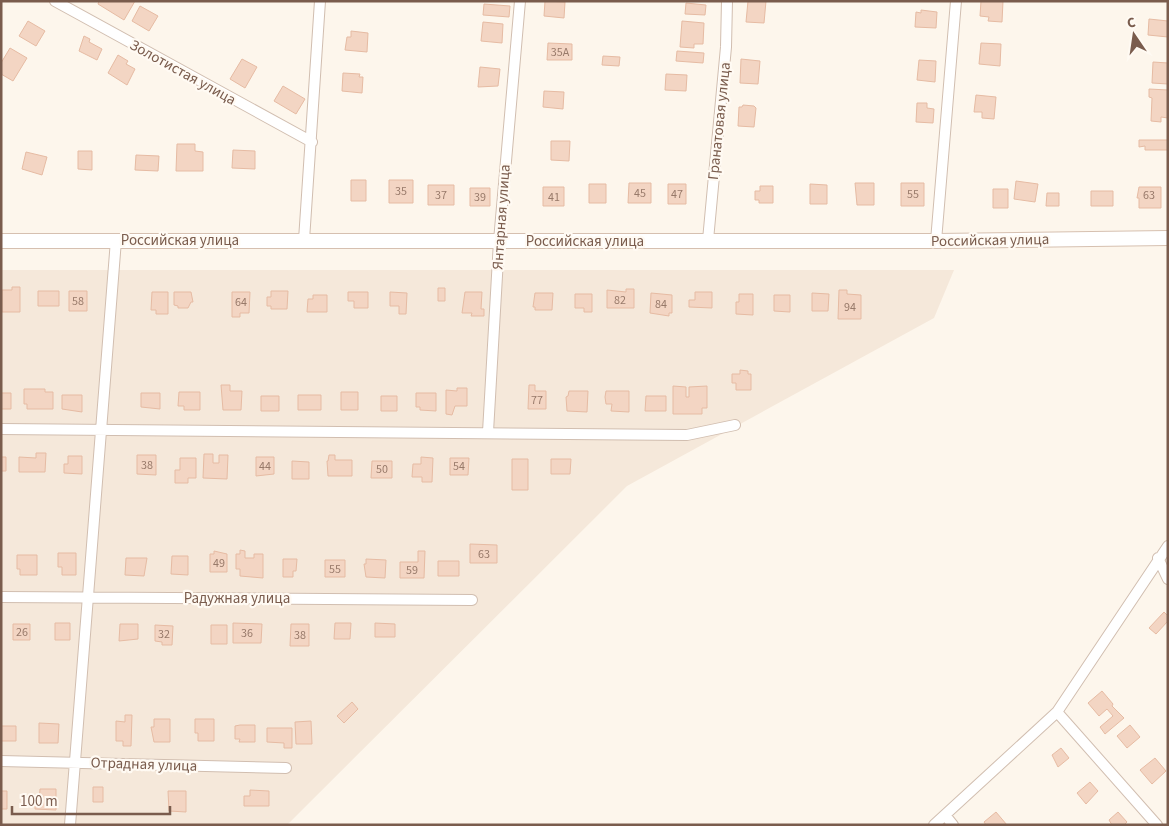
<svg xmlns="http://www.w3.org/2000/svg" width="1169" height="826" font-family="'Source Sans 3',sans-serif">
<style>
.residential{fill:#f5e8da}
.building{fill:#f3d5c3;stroke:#e6bba3}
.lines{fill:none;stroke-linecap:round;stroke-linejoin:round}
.street-casing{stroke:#d1beb0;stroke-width:12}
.secondary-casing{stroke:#d6c0b0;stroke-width:16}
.street{stroke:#fff;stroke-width:10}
.secondary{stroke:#fff;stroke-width:14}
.labels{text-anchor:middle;stroke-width:4.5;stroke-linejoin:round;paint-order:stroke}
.number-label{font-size:12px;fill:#987a6a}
.street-label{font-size:15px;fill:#7a5c4d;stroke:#fffaf3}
</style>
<rect width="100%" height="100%" fill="#fdf6ec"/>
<!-- residential -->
<path class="residential" d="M1,270H954L934,318L627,486L287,825H1Z"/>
<!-- building -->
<path class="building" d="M99,1H135L124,20L98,4Z
M545,1L565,2L564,18L544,16Z
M748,1H766L764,23L746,22Z
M981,1H1003L1002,22L988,21L989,17L980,16Z
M686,3L706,5L705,15L685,14Z
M484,4L510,6L509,17L483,15Z
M140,6L158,16L149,31L132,21Z
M921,10L937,12L936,28L915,27L916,12L921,13Z
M1149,19L1168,21V37L1148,35Z
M28,21L45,31L36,46L19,36Z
M682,21L704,23L703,44H694V48L680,47Z
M483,22L503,24L502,43L481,41Z
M351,31L368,33L367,52L345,50L347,37H351Z
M84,36L90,39L89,42L102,49L97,60L79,51Z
M548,43L572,44V60H547Z
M981,43L1001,44L1000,66L979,64Z
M10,48L27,58L13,81L1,74V63Z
M677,51L704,53L703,63L676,61Z
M118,55L128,61L126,64L135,69L127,85L108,73Z
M603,56L620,57L619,66L602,65Z
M242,59L257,67L245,88L230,79Z
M741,59L760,61L758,84L740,83Z
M919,60L936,61L935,82L917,80Z
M1153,62L1168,63V84L1152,83Z
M480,67L500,69L498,86L478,87Z
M343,73L360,74L359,77H363L362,93L342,91Z
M666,74L687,75L686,91L665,90Z
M283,86L305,99L296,114L274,101Z
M1149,89L1168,90V118L1161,117V122L1151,121L1152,98L1149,97Z
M544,91L564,92L563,109L543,107Z
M976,95L996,97L994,119L982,118V112H974Z
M917,103H927V108L934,109L933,123L916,122Z
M743,105L754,106L756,108L754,127L738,126L739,107H742Z
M1139,140H1168V150H1145V146L1139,147Z
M551,141H570L569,161L551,160Z
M177,144H195V151L203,152V171H176Z
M233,150L255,151V169L232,168Z
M78,151H92V170L78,169Z
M26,152L47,157L42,175L22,169Z
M136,155L159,156L158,171L135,170Z
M351,180H366V201H351Z
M389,180H413V203H389Z
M1016,181L1038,184L1035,202L1014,199Z
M629,183H651V203H628Z
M855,183H874V205H857Z
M901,183H924V206H901Z
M589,184H606V203H589Z
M668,184H686V204H668Z
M810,184L827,185V204H810Z
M428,185H454V205H428Z
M760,186H773V203H759V200H755V191H760Z
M543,187H564V206H543Z
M1139,187H1161V208H1139V198H1137Z
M470,188H490V206H470Z
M993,189H1008V208H993Z
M1091,191H1113V206H1091Z
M1047,193H1059V206H1046Z
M12,287H20V312H2V290H12Z
M438,288H445V301H438Z
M626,289H634V308H607V290L626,292Z
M839,290H847V294L861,295V319H838Z
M38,291H59V306H38Z
M69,291H87V311H69Z
M271,291H288L287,309H271V306H267V297H271Z
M152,292H168V314H156V310H151Z
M174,292H191L193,302H191L188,308H178V306L174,305Z
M232,292H250L249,313H240V317H232Z
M348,292H368V308H354V301H348Z
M390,292L407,293L406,314H399V306H390Z
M465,292H482L481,309H484V316H471L472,313H462Z
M695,292H712V308L689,307V300H695Z
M535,293H553L552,310H535V307H533Z
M651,293L672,295V313H669V316L650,313Z
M812,293L829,294L828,311H812Z
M575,294H592V312H584V308H575Z
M739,294H753V315L736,314V302H739Z
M313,295H327V312H307L308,299H313Z
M774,295H790V312L774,311Z
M740,370L748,371V374H751V390H736V383H732V374H740Z
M221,385H230V391H242L241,410H223Z
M529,385H535V391H546V409H528Z
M673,386L686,387V397H689V387L707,386V408H702V414H673Z
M457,388H467V406H455L452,415L446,414V390L457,391Z
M24,389H45V392H53V409H27V404H24Z
M569,391H588L587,412L567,411L566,397L568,396Z
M606,391H629V412L611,411L612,404H606L605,397Z
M179,392H200V410H184V406H178Z
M341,392H358V410H341Z
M1,393H11V409H1Z
M141,393H160V409L141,407Z
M416,393H436V411L420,410V407H416Z
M62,395H82V412L62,409Z
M298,395H321V410H298Z
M261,396H279V411H261Z
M381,396H397V411H381Z
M646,396H666V411H645Z
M36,453H46L45,472H19V457L36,458Z
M204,454H213V463H219V455H228L227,479L203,478Z
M137,455H156V475L137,474Z
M329,455H335V460H352V476H328L327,461H328Z
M68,456H82V474L64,473V464H68Z
M1,457H6V471H1Z
M256,457H274V474L256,476Z
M421,457L433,458L432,482H422V477H412L413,464H421Z
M180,458H196V478H188V483H175V470H180Z
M450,458H469L468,475H450Z
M512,459H528V490H512Z
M551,459H571L570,474H551Z
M292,461L309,462V479H292Z
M372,461H392V478H371Z
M470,544L497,545V563H470Z
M240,550L245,551V558H254V554H263V578L240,576V569H236V554H240Z
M214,551L227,554V572H210V554H214Z
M418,551H425L424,578H400V562H418Z
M58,553H76V575H62V567H58Z
M17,555H37V575H20V569H17Z
M172,556H188V575L171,574Z
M126,558H147L144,576L125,575Z
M283,559H297L296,571H293V577H283Z
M366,559L386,560L385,578L366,577L364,564H366Z
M325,560H345V577H325Z
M438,561H459V576H438Z
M1164,612L1168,616V621L1156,634L1149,628Z
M55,623H70V640H55Z
M233,623L262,624L261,643H233Z
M335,623H351L350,639H334Z
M375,623L395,624V637H375Z
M13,624H30V640H13Z
M120,624H138V639L119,641Z
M291,624H309V646H290Z
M155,625L173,626L172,645H162V642L155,641Z
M211,625H227V644H211Z
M1102,691L1113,704L1112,706L1124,718L1105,734L1100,727L1113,716L1107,709L1099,716L1088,703Z
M352,702L358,709L344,723L337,716Z
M125,715H132L131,746H123V741H116V721L125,722Z
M154,719H170V742H154L151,727H154Z
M195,719H214V741H198V733H195Z
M311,721L312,744H296L295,722Z
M39,723L59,724L58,743H39Z
M240,725H255V742H239L240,739H235V726Z
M1130,725L1140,737L1127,748L1117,736Z
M1,726H16V741H1Z
M267,728H292V748H284V743L267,742Z
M1061,748L1069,758L1058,767L1052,755Z
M1155,758L1166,771L1152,784L1140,770Z
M1090,782L1098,791L1086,804L1077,793Z
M93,787H103V802H93Z
M40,789H56V810L35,809V804H39Z
M250,790L269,791V806H244V796H250Z
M1,791H7V809H1Z
M168,791H186V812L169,811Z
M996,812L1007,825H986L984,822Z
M1118,812L1127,822L1124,825H1112L1109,820Z"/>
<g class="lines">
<!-- street casing -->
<g class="street-casing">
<path id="street" d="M55,1L312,142
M304,240L320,1
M708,240L726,47L727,1
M936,241L956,1
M1,429L687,435L735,425
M488,432L499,241L520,1
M1158,558L1168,579
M1,597L472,600
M1057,712L1157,825
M1,761L286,768
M945,815L953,825
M70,825L116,240
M934,825L1057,712L1168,546"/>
</g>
<!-- secondary casing -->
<g class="secondary-casing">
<path id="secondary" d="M1,241H936L1168,238"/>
</g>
<!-- street -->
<use href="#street" class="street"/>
<!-- secondary -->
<use href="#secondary" class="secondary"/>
</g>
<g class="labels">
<!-- number labels -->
<g class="number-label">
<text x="560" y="56">35А</text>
<text x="401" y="195">35</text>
<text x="640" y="197">45</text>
<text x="677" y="198">47</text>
<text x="913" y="198">55</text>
<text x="441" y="199">37</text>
<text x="1149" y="199">63</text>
<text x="480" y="201">39</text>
<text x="554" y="201">41</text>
<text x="620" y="304">82</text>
<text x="78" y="305">58</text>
<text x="241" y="306">64</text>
<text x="661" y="308">84</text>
<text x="850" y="311">94</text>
<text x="537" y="404">77</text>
<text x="147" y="469">38</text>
<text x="265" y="470">44</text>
<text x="459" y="470">54</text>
<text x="382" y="473">50</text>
<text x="484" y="558">63</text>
<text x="219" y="567">49</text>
<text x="335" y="573">55</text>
<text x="412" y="574">59</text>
<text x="22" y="636">26</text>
<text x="247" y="637">36</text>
<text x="164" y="638">32</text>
<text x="300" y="639">38</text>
</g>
<!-- street labels -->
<g class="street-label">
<text transform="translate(183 72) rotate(29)" y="5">Золотистая улица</text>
<text transform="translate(719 121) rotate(-84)" y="5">Гранатовая улица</text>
<text transform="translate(501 217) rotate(-86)" y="5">Янтарная улица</text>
<text x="180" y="245">Российская улица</text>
<text transform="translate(990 240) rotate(-1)" y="5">Российская улица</text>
<text x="585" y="246">Российская улица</text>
<text x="237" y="603">Радужная улица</text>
<text transform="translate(144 764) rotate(2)" y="5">Отрадная улица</text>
</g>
</g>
<!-- border -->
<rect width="1169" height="826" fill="none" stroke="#7a5c4d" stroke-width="5"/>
<!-- north arrow -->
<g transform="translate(1134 35) rotate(347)" stroke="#fffaf3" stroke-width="4" paint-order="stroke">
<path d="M0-4L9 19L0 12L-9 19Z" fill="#7a5c4d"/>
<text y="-8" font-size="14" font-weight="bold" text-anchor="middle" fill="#7a5c4d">С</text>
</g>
<!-- scale -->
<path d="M12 806v8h158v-8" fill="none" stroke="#7a5c4d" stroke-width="2.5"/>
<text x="20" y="806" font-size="15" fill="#7a5c4d" stroke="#fffaf3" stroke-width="4" paint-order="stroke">100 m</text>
</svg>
